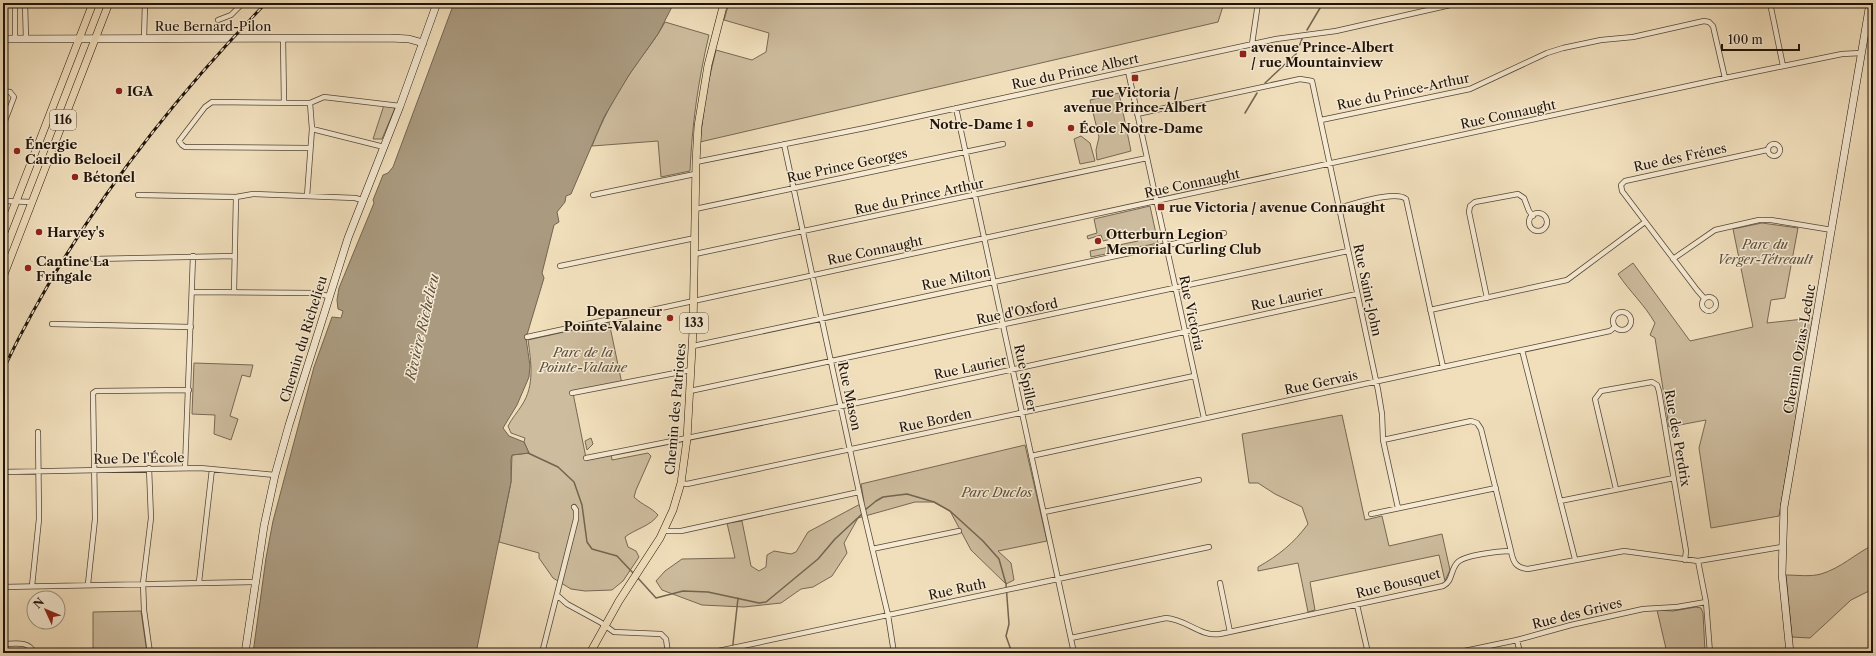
<svg xmlns="http://www.w3.org/2000/svg" width="1876" height="656" font-family="'Libre Caslon Text',serif">
<style>
.green{fill:#cdbc9e;stroke:#766854}
.water{fill:#aa9a7f;stroke:#726450}
.lines{fill:none;stroke-linecap:round;stroke-linejoin:round}
.stream{stroke:#726450;stroke-width:1.5}
.street-casing{stroke:#544636;stroke-width:6}
.secondary-casing{stroke:#1f1309;stroke-width:8}
.primary-casing{stroke:#1f1309;stroke-width:8}
.street{stroke:#f6ead3;stroke-width:4.5}
.secondary{stroke:#f6ead3;stroke-width:7}
.primary{stroke:#f1dfbc;stroke-width:7}
.rail-casing{stroke:#1f1309;stroke-width:3}
.rail{stroke:#f6ead3;stroke-width:1.5;stroke-dasharray:4.5;stroke-linecap:butt}
.poi-dot{fill:#8f2418;stroke:#f6ead3;stroke-width:1.5}
.labels{text-anchor:middle;stroke-width:3;stroke-linejoin:round;paint-order:stroke}
.shield{fill:#f6ead3;stroke:#605446;stroke-width:1}
.shield-label{font-size:12px;font-weight:bold;fill:#1f1309}
.street-label{font-size:13px;fill:#1f1309;stroke:#f6ead3}
.poi-label{font-size:13px;font-weight:bold;fill:#1f1309;stroke:#f6ead3;text-anchor:start}
.park-label{font-size:13px;font-style:italic;fill:#5c4e3d;stroke:#f6ead3}
.water-label{font-size:14px;font-style:italic;fill:#5e503e;stroke:#f6ead3}
</style>
<rect width="100%" height="100%" fill="#f1dfbc"/>
<filter id="stains"><feTurbulence type="fractalNoise" baseFrequency=".005" numOctaves="4"/><feColorMatrix values="0 0 0 0 .2 0 0 0 0 .09 0 0 0 0 .02 0 0 0 .5 -.17"/></filter>
<radialGradient id="worn" r=".72"><stop offset=".6" stop-color="#630" stop-opacity="0"/><stop offset="1" stop-color="#630" stop-opacity=".3"/></radialGradient>
<!-- green -->
<path class="green" d="M729,3H1224L1218,22L700,142L706,92L716,50L752,60L766,52L769,33L724,20Z
M665,22L709,35C698,81 692,125 690,171L661,177L658,141L592,146C602,121 614,97 629,75C640,57 655,41 665,22Z
M1119,93L1131,151L1097,160L1096,150L1099,137L1090,100Z
M384,105L395,108L382,139H373Z
M1081,136L1090,143L1095,161L1080,164L1074,139Z
M1150,206L1158,243L1091,257L1090,251L1138,241L1136,233L1103,241L1101,235L1088,239L1087,236L1097,233L1094,219Z
M1762,223L1798,228L1785,298L1771,300L1767,323L1813,318L1779,516L1711,528L1699,448L1706,420L1669,427L1655,338L1650,335L1655,323C1644,304 1630,292 1618,274L1633,263L1690,341L1753,327L1733,229Z
M609,322L622,384L573,393L586,458L611,453L612,460L648,453L651,456L636,490L634,497C642,505 651,507 658,515C651,526 635,529 625,537L628,547L636,551L639,557L623,581L612,590L585,591L571,589L553,578L539,558V553L499,542L511,482L512,455L529,453L524,442L525,438L511,433L508,426C512,418 517,413 522,405C535,385 531,362 528,340Z
M194,363L253,365L250,377L242,375L230,416L238,419L231,440L214,434L215,415L192,414Z
M1342,415L1365,520L1382,516L1389,546L1442,534L1450,570L1445,581L1439,555L1310,582L1315,610L1308,612L1298,563L1258,571V567C1279,555 1293,544 1308,524L1302,507L1275,494L1258,483H1249L1242,434Z
M591,438L593,444L587,450L585,441Z
M1025,445L1047,541L998,551L1011,563L1014,580L1006,584L971,550L950,511L934,502H915L858,518L844,543L847,553L832,576L813,587L801,589L781,603L744,607L702,605L662,590L656,581L665,571L682,559L735,558L727,523L742,521L751,566L759,571L766,567L767,555L774,551L791,554L796,552L808,532L864,502L861,484Z
M1873,545V589L1851,600L1810,638L1792,637L1786,575C1797,575 1810,577 1821,574C1841,568 1855,554 1873,545Z
M1696,607L1701,608L1703,613L1705,652L1667,653L1657,610L1673,611Z
M141,611L147,653H93V612Z"/>
<!-- water -->
<path class="water" d="M454,3H674L658,34L629,75L604,117L571,194L566,196L565,202L557,212L559,222L554,225L542,273L544,278L526,338L530,366L529,377L517,405L503,428L509,436L524,442L529,453L512,455L511,459V482L476,653H253L266,558L273,521L314,367L332,317L341,318L343,311L338,309L337,300L339,288L374,203L373,200L383,175L388,173L393,167Z"/>
<g class="lines">
<!-- stream -->
<path class="stream" d="M1307,30L1323,3
M1265,83L1296,54L1302,39
M1245,113L1257,93
M528,453L558,467L574,482L582,505L587,542L592,549L617,556L634,574
M865,510L876,501L883,497L907,494L934,502L950,511L983,541L999,559L1006,584L1009,624L1006,636L1012,653
M637,577L656,598L683,591L708,592L759,603L766,602L818,559L835,539L863,513
M732,653L738,598"/>
<!-- street casing -->
<g class="street-casing">
<path id="street" d="M15,3V39
M25,3L26,39
M1770,3L1783,66
M218,20L231,15L243,3
M144,38L145,3
M283,38L284,103
M1252,44L1258,3
M1128,71L1204,418
M3,91L10,92L14,97L3,126
M956,108L1074,653
M1137,114L1300,79L1312,81L1378,390L1382,414L1383,440L1398,508
M1321,120L1470,89L1547,53L1563,48L1601,40L1633,37L1704,21L1709,22L1713,26L1725,78
M312,129L384,147
M1768 150a6 6 0 1 1 12 0a6 6 0 1 1-12 0Z
M784,144L861,501L888,615L894,653
M309,148L185,147L182,145L179,141L205,107L212,102L310,103L324,97L400,106
M696,162L870,127L1276,39L1336,31L1459,3
M138,195L236,197L253,194L355,198L362,200
M593,195L695,174
M307,196L312,129L310,103
M3,201L32,202
M1339,208C1353,204 1395,190 1406,199L1443,367
M695,209L1003,144
M1529 222a9 9 0 1 1 18 0a9 9 0 1 1-18 0Z
M695,254L1147,158
M93,259L234,256
M1673,259L1715,230L1759,220H1771L1832,230
M560,266L695,238
M192,292L315,293L328,296
M234,292L236,197
M1702 304a7 7 0 1 1 14 0a7 7 0 1 1-14 0Z
M1487,298L1469,212L1470,206L1475,202L1518,194L1524,198L1529,211L1533,216
M1704,298L1697,290L1622,191L1621,185L1625,181L1767,150
M1430,310L1567,280L1645,222
M1613 321a9 9 0 1 1 18 0a9 9 0 1 1-18 0Z
M52,324L191,327
M527,337L1725,78L1842,54L1861,53
M693,346L1224,233
M1522,350L1575,559
M690,391L1348,251
M572,393L691,370
M1383,440L1471,421L1477,423L1481,429L1511,551
M1031,456L1610,331L1615,327
M586,458C844,408 1101,350 1357,294
M149,468L151,518L143,583L144,610L150,653
M185,468L193,256
M3,472L200,468L275,475
M681,483L687,484L1194,376
M1616,489L1595,399L1601,391L1652,382L1657,385L1659,391L1686,551L1685,560
M1560,501L1674,478
M1044,512L1199,480
M1371,514L1496,488
M664,531H681L859,492
M872,549L959,531
M1698,561L1706,602L1710,653
M199,582L212,469
M1220,583L1230,632
M88,584L95,519L93,393L96,391L189,390
M32,586L39,519L38,432
M3,587L254,582
M558,596L567,604L600,622L614,632L661,634L666,639L668,653
M1357,605L1368,653
M1071,638L1166,618C1186,619 1200,637 1220,634L1443,586C1453,581 1450,571 1457,563C1463,555 1500,551 1511,551C1513,562 1516,568 1528,569L1624,551L1698,561L1781,547
M1517,640L1520,653
M3,644C14,644 29,640 34,653
M542,653L576,519V510L574,507
M709,653L1209,547
M1455,653L1517,640L1571,625L1643,609L1677,607L1706,602"/>
</g>
<!-- secondary casing -->
<g class="secondary-casing">
<path id="secondary" d="M3,39L390,38L409,39L423,43
M245,653L264,526L275,475L289,425L348,238L400,106L437,3
M1790,653L1782,574L1784,507L1870,3"/>
</g>
<!-- primary casing -->
<g class="primary-casing">
<path id="primary" d="M3,235L93,3
M3,277L109,3
M590,653L619,601L660,538L673,510L681,483L687,439L693,330L696,162L698,126L708,65L724,3"/>
</g>
<!-- street -->
<use href="#street" class="street"/>
<!-- secondary -->
<use href="#secondary" class="secondary"/>
<!-- primary -->
<use href="#primary" class="primary"/>
<!-- rail casing -->
<g class="rail-casing">
<path id="rail" d="M3,370C68,234 161,111 266,3"/>
</g>
<!-- rail -->
<use href="#rail" class="rail"/>
</g>
<!-- markers -->
<g class="poi-dot">
<rect x="1239" y="50" width="8" height="8" rx="2"/>
<rect x="1131" y="74" width="8" height="8" rx="2"/>
<circle cx="119" cy="91" r="4"/>
<circle cx="1030" cy="124" r="4"/>
<circle cx="1071" cy="128" r="4"/>
<circle cx="17" cy="151" r="4"/>
<circle cx="75" cy="177" r="4"/>
<rect x="1157" y="203" width="8" height="8" rx="2"/>
<circle cx="39" cy="232" r="4"/>
<circle cx="1098" cy="241" r="4"/>
<circle cx="28" cy="268" r="4"/>
<circle cx="670" cy="318" r="4"/>
</g>
<g class="labels">
<!-- shield labels -->
<g class="shield">
<rect x="50" y="110" width="26" height="20" rx="3"/>
<rect x="680" y="313" width="28" height="20" rx="3"/>
</g>
<g class="shield-label">
<text x="63" y="124">116</text>
<text x="694" y="327">133</text>
</g>
<!-- street labels -->
<g class="street-label">
<text x="213" y="31">Rue Bernard-Pilon</text>
<text transform="translate(1075 71) rotate(-12)" y="5">Rue du Prince Albert</text>
<text transform="translate(1403 91) rotate(-12)" y="5">Rue du Prince-Arthur</text>
<text transform="translate(1508 114) rotate(-12)" y="5">Rue Connaught</text>
<text transform="translate(1680 157) rotate(-12)" y="5">Rue des Frénes</text>
<text transform="translate(847 165) rotate(-12)" y="5">Rue Prince Georges</text>
<text transform="translate(1192 183) rotate(-12)" y="5">Rue Connaught</text>
<text transform="translate(919 196) rotate(-12)" y="5">Rue du Prince Arthur</text>
<text transform="translate(875 250) rotate(-12)" y="5">Rue Connaught</text>
<text transform="translate(956 278) rotate(-12)" y="5">Rue Milton</text>
<text transform="translate(1368 290) rotate(78)" y="5">Rue Saint-John</text>
<text transform="translate(1287 298) rotate(-12)" y="5">Rue Laurier</text>
<text transform="translate(1017 311) rotate(-12)" y="5">Rue d'Oxford</text>
<text transform="translate(1192 313) rotate(78)" y="5">Rue Victoria</text>
<text transform="translate(303 339) rotate(-73)" y="5">Chemin du Richelieu</text>
<text transform="translate(1799 349) rotate(-80)" y="5">Chemin Ozias-Leduc</text>
<text transform="translate(970 367) rotate(-12)" y="5">Rue Laurier</text>
<text transform="translate(1026 378) rotate(78)" y="5">Rue Spiller</text>
<text transform="translate(1321 382) rotate(-12)" y="5">Rue Gervais</text>
<text transform="translate(850 396) rotate(78)" y="5">Rue Mason</text>
<text transform="translate(675 409) rotate(-85)" y="5">Chemin des Patriotes</text>
<text transform="translate(935 420) rotate(-12)" y="5">Rue Borden</text>
<text transform="translate(1678 438) rotate(80)" y="5">Rue des Perdrix</text>
<text transform="translate(139 458) rotate(-1)" y="5">Rue De l'École</text>
<text transform="translate(1398 583) rotate(-14)" y="5">Rue Bousquet</text>
<text transform="translate(957 589) rotate(-12)" y="5">Rue Ruth</text>
<text transform="translate(1577 613) rotate(-14)" y="5">Rue des Grives</text>
</g>
<!-- poi labels -->
<g class="poi-label">
<text x="1251" y="52">avenue Prince-Albert<tspan x="1251" dy="15">/ rue Mountainview</tspan></text>
<text x="127" y="96">IGA</text>
<text x="1135" y="97" text-anchor="middle">rue Victoria /<tspan x="1135" dy="15">avenue Prince-Albert</tspan></text>
<text x="1022" y="129" text-anchor="end">Notre-Dame 1</text>
<text x="1079" y="133">École Notre-Dame</text>
<text x="25" y="149">Énergie<tspan x="25" dy="15">Cardio Beloeil</tspan></text>
<text x="83" y="182">Bétonel</text>
<text x="1169" y="212">rue Victoria / avenue Connaught</text>
<text x="47" y="237">Harvey's</text>
<text x="1106" y="239">Otterburn Legion<tspan x="1106" dy="15">Memorial Curling Club</tspan></text>
<text x="36" y="266">Cantine La<tspan x="36" dy="15">Fringale</tspan></text>
<text x="662" y="316" text-anchor="end">Depanneur<tspan x="662" dy="15">Pointe-Valaine</tspan></text>
</g>
<!-- park labels -->
<g class="park-label">
<text x="1765" y="249">Parc du<tspan x="1765" dy="15">Verger-Tétreault</tspan></text>
<text x="583" y="357">Parc de la<tspan x="583" dy="15">Pointe-Valaine</tspan></text>
<text x="997" y="497">Parc Duclos</text>
</g>
<!-- water labels -->
<g class="water-label">
<text transform="translate(422 327) rotate(-77)" y="5">Rivière Richelieu</text>
</g>
</g>
<!-- margin -->
<rect width="1876" height="656" fill="none" stroke="#f1dfbc" stroke-width="16"/>
<rect x="4" y="4" width="1868" height="648" fill="none" stroke="#1f1309" stroke-width="2"/>
<rect x="8" y="8" width="1860" height="640" fill="none" stroke="#1f1309"/>
<!-- north arrow -->
<g transform="translate(46 610) rotate(314)"><circle r="19" fill="#f6ead3" stroke="#a09482"/>
<path d="M0-3L7 15L0 10L-7 15Z" fill="#8f2418"/>
<text y="-6" font-size="11" font-weight="bold" text-anchor="middle" fill="#1f1309">N</text>
</g>
<!-- scale -->
<path d="M1722 44v6h77v-6" fill="none" stroke="#1f1309" stroke-width="2"/>
<text x="1728" y="44" font-size="12" fill="#1f1309" stroke="#f6ead3" stroke-width="3" paint-order="stroke">100 m</text>
<rect width="100%" height="100%" filter="url(#stains)"/>
<rect width="100%" height="100%" fill="url(#worn)"/>
</svg>
